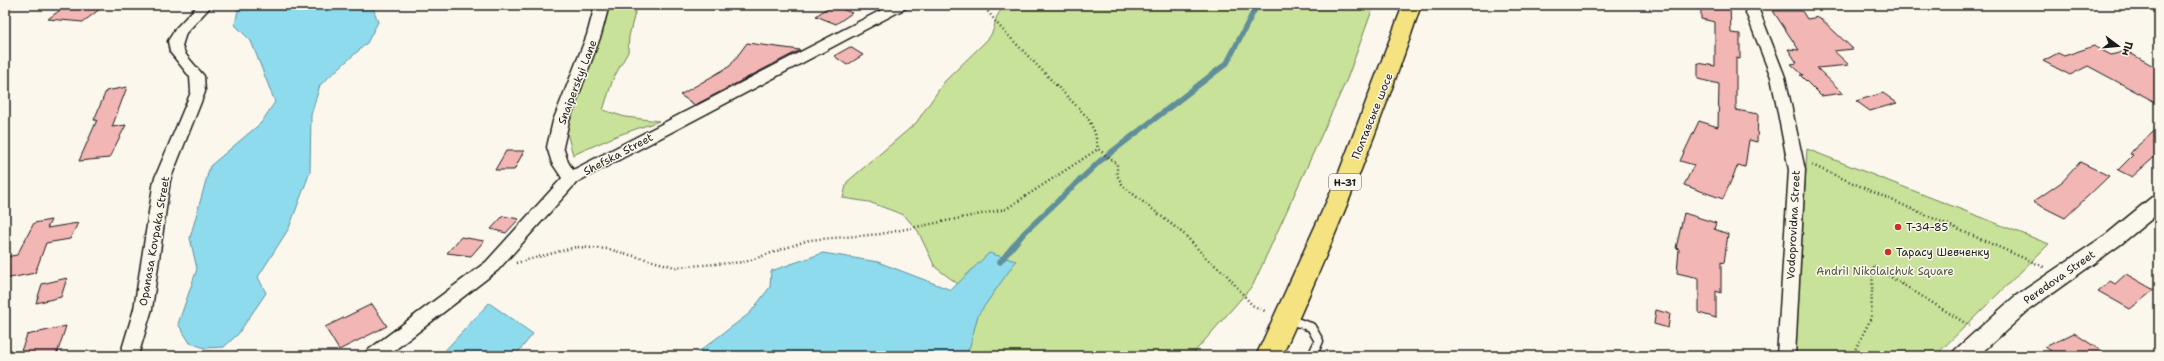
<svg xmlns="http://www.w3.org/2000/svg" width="2164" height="361" font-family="'Shantell Sans',sans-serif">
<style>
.green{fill:#c8e299;stroke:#727f5a}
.water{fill:#8fdbee;stroke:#618f9a}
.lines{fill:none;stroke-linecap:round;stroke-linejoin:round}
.stream{stroke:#618f9a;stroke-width:5.5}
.building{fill:#f2b6b4;stroke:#1c1c1c}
.service-casing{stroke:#1c1c1c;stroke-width:11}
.minor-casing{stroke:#1c1c1c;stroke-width:3}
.tertiary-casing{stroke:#1c1c1c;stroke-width:3}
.primary-casing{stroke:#1c1c1c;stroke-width:3}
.path{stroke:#1c1c1c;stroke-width:2.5;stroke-dasharray:1 3;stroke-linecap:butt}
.service{stroke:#fbf7ec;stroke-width:8}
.minor{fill:#fbf7ec;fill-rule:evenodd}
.tertiary{fill:#fbf7ec;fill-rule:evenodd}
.primary{fill:#f5e382;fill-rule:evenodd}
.poi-dot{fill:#c8321e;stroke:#fbf7ec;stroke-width:1.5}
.labels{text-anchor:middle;stroke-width:3;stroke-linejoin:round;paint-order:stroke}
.shield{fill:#fbf7ec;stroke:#5f5e5a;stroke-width:1}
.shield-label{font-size:10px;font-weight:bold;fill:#1c1c1c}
.street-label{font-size:11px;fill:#1c1c1c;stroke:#fbf7ec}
.poi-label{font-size:11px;fill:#1c1c1c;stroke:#fbf7ec;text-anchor:start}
.park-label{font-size:11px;fill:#505742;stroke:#fbf7ec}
</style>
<rect width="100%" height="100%" fill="#fbf7ec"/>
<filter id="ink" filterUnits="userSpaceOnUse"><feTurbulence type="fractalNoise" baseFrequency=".025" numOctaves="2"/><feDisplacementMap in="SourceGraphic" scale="8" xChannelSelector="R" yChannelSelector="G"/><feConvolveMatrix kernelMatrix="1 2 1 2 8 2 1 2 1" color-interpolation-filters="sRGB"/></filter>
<g filter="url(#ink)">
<!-- green -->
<path class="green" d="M607,5H637L629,36L628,52L613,79L603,110L625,117L659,121L616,136L573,155L566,129Z
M1007,5H1374L1347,79L1253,285L1191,356H964L980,309L966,290L935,267L918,231L904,215L869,202L843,198L847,182L916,123L945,81L988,39C999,25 990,18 1007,5Z
M1807,149L2049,244L1935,356H1795Z"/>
<!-- water -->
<path class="water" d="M237,5H372L378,22L367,43L320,85L311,115L310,172L289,228L258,277L266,293L238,334L224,347L205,348L190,343L178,324L197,269L190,238L210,166L261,123L275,102L251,41L235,25L238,10Z
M823,253L878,262L951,290L989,253L1016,261L978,315L970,346L965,356H693L750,313L770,287L771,271Z
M489,303L533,334L515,356H440Z"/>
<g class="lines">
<!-- stream -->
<path class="stream" d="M1000,262L1024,233L1100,161L1227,63L1257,5"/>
</g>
<!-- building -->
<path class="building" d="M67,5H105L83,22L48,19Z
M831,5H832L852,13L836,24L816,16Z
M1701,5H1730L1731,33L1740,34V59L1736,58V110L1758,114L1757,142L1749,140L1745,167L1738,165L1723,199L1684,185L1694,165L1680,161L1699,121L1718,127L1719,84L1698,79V63L1715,66V22L1701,19Z
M1773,11H1802L1807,19L1819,17L1853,49L1834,51L1849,65L1817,68L1843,93L1821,96L1800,75H1803L1791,64L1797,63L1788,49L1799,50Z
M747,43L800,50L695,105L680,95L730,66Z
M2094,46L2111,55L2126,51L2159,69V104L2088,66L2070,75L2043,61L2058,53L2064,56Z
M850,47L863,55L847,65L834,56Z
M127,87L112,127L126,125L109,158L79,161L97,120H94L106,91Z
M1883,93L1897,103L1870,111L1856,101Z
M2159,127V153L2132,177L2118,170L2133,155L2130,154L2134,149Z
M506,151H524L514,170H495Z
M2080,162L2109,176L2065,218L2033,202L2063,181Z
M1684,213L1716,223L1714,229L1728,234L1724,263L1721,262V293L1716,291V318L1699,313V278L1677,273L1679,249L1676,248Z
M503,216L519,219L506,233L491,229Z
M51,220L47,228L78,223L70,239L46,243L35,273L5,279V257L17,255L34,223Z
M461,237L484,241L471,256L447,253Z
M2126,274L2154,290L2130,309L2098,291L2110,281L2115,284Z
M67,278L61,297L36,303L42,284Z
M372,304L387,326L339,350L325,327Z
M1656,310L1670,314L1668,328L1654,324Z
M66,326L57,354L47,356H19L27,335Z
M2074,333L2109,356H2059L2045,347Z"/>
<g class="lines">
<!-- service casing -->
<g class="service-casing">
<path id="service" d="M1287,319L1311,327L1319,341L1312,356"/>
</g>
<!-- minor casing -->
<g class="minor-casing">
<path id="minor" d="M198,5H212L186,33L182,46L186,55L204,76L205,92L170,180L152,309L138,356H120L134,309L154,180L191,92L190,77L170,52L168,41L176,28Z
M595,5H609L601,35L569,121L563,147L568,162L573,170L891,5H908L906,8L577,182L498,270L387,356H365L367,351L486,262L562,178L552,163L547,147L553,121L587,35Z
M1743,5H1757L1785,77L1805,170L1795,356H1777L1789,170L1771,77Z"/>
</g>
<!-- tertiary casing -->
<g class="tertiary-casing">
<path id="tertiary" d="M2159,195V213L2121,244L2030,309L1978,356H1951L1955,350L2014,297L2107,234L2152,197Z"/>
</g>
<!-- primary casing -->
<g class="primary-casing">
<path id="primary" d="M1403,5H1421C1381,125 1334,241 1282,356H1256L1335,183Z"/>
</g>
<!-- path -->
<path class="path" d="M983,5L1000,27L1088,118L1095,133L1098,149L1117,164V175L1123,186L1185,235L1207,259L1225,273L1252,305L1267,312
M1812,165L2044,267
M516,263L576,247L608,249L675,267L745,262L809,240L881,234L1006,209L1098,149
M1852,356L1871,318L1873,266L1970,326"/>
<!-- service -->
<use href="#service" class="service"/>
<!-- minor -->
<use href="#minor" class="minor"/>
<!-- tertiary -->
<use href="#tertiary" class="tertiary"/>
<!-- primary -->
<use href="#primary" class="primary"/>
</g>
</g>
<!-- markers -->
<g class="poi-dot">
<circle cx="1898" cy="227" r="4"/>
<circle cx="1888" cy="252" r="4"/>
</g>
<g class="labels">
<!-- shield labels -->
<rect class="shield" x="1329" y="174" width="32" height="16" rx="3"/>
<g class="shield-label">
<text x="1345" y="186">Н-31</text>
</g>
<!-- street labels -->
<g class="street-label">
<text transform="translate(577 82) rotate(-69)" y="4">Snaiperskyi Lane</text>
<text transform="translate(1372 116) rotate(-68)" y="4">Полтавське шосе</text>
<text transform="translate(618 154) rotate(-28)" y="4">Shefska Street</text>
<text transform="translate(1793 225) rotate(-87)" y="4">Vodoprovidna Street</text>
<text transform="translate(154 241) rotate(-80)" y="4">Opanasa Kovpaka Street</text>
<text transform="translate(2059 277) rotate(-35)" y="4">Peredova Street</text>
</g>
<!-- poi labels -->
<g class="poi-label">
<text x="1906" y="231">Т-34-85</text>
<text x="1896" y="256">Тарасу Шевченку</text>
</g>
<!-- park labels -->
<g class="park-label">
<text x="1885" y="275">Andrii Nikolaichuk Square</text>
</g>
</g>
<!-- margin -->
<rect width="2164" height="361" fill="none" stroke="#fbf7ec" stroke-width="20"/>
<rect x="10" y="10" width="2144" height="341" fill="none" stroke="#1c1c1c" stroke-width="1.5" filter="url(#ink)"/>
<!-- north arrow -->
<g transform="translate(2118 46) rotate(106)" stroke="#fbf7ec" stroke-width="3" paint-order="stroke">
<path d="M0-3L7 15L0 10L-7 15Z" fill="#1c1c1c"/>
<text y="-6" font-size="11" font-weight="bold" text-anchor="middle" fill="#1c1c1c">Пн</text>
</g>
</svg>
